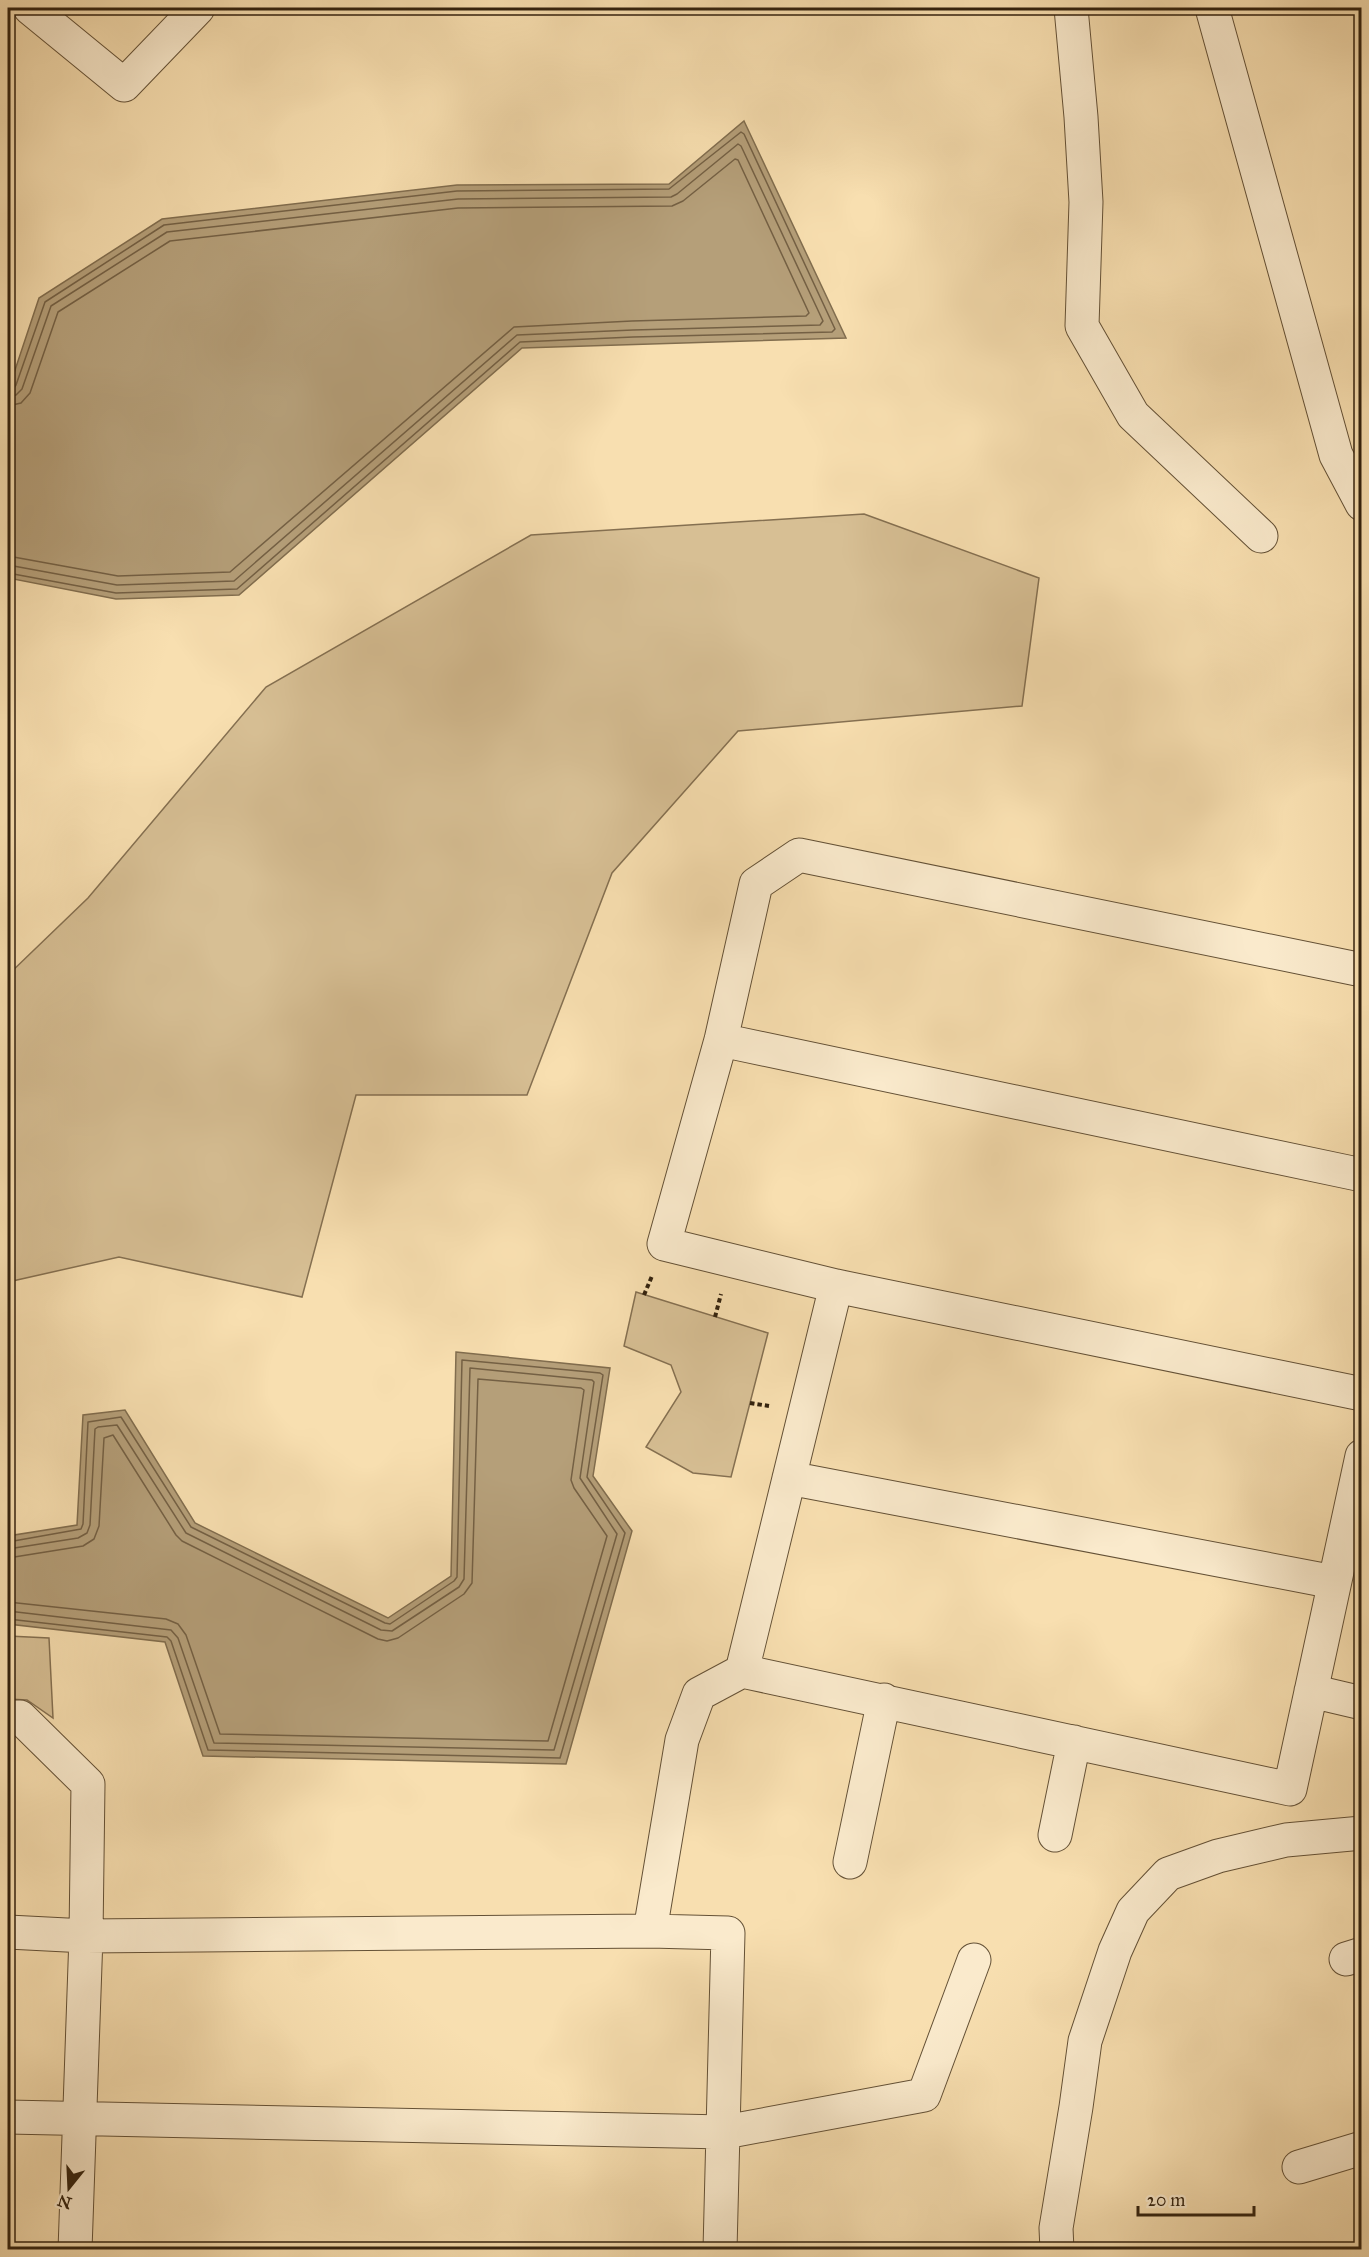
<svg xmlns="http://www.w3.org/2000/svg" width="1369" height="2257" font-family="'IM FELL Great Primer',serif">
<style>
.green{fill:#d7bf94;stroke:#857051;stroke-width:1.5}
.water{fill:#b59f79;stroke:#816d4e;stroke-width:1.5}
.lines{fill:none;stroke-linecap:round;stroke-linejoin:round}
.shore{stroke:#746044;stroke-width:1.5}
.minor-casing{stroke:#645136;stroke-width:35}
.path{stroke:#33220e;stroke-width:4;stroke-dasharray:4.5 3;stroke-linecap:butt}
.minor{stroke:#faeacc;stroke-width:33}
</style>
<rect width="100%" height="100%" fill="#f8dfb0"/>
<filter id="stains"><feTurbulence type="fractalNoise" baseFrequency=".00333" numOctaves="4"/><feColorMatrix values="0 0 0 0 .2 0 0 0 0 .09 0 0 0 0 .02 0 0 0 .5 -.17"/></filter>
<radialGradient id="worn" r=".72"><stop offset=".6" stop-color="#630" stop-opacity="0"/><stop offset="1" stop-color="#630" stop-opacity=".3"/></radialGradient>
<!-- green -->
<path class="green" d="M864,514L1039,578L1022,706L738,731L612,873L527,1095H356L302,1297L119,1257L8,1282V975L88,898L266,687L531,535Z
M636,1292L768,1333L731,1477L693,1473L646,1447L681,1392L671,1365L624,1346Z
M8,1636L49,1638L53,1718L27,1700L8,1699Z"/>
<!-- water -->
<path class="water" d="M744,121L846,338L522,348L239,595L116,599L8,578V391L39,298L162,219L457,185L669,184Z
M456,1352L610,1368L593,1476L632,1531L566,1764L203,1756L165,1642L8,1624V1536L77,1525L83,1415L125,1410L195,1523L388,1618L451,1576Z"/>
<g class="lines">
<!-- shore -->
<path class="shore" d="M8,390L13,389L16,385L45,302L164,225L457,191L669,189L741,132L744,134L835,329L832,332L633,337L520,342L237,589L116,593L8,573
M8,397L16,395L22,389L51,306L167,232L458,199L671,197L677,194L738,144L741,146L823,321L820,325L633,330L517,335L234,581L117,585L8,565
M8,406L21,403L30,393L58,312L170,241L458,208L672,206L683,201L735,159L738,160L809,313L806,316L632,321L514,327L230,572L118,576L8,556
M8,1542L81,1529L83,1524L88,1422L121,1417L191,1527L385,1623L390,1624L454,1581L457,1577L462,1360L600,1373L603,1375L587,1477L625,1533L560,1758L208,1750L171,1641L167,1637L8,1619
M8,1549L78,1538L87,1533L90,1525L95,1429L98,1427L117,1425L186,1533L381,1630L392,1631L459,1587L464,1579L470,1368L592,1380L594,1382L580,1478L617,1534L554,1750L214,1743L178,1638L171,1630L8,1611
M8,1558L83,1546L94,1539L99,1526L104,1438L113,1435L176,1535L182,1541L378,1639L387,1641L398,1638L464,1594L472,1583L478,1379L581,1388L584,1390L571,1480L574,1488L607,1536L548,1741L220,1734L186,1635L178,1624L166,1619L8,1602"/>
<!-- minor casing -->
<g class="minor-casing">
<path id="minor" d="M30,8L124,85L198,8
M1071,8L1081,117L1086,202L1082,326L1133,415L1261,536
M1212,8L1336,455L1362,504
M1362,970L799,855L756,884L721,1040L664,1244L836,1286L1362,1394
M721,1040L1362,1175
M789,1478L1334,1582
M742,1671L836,1286
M1311,1691L1362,1703
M8,1717H20L88,1784L86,1936L75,2250
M1055,1835L1074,1742
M850,1862L884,1700
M650,1931L682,1740L699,1694L742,1671L1290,1789L1362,1456
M8,1932L86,1936L650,1931L728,1933L720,2250
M1346,1959L1362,1954
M8,2117L725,2132L924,2095L974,1960
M1299,2167L1362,2148
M1057,2250L1056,2228L1076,2107L1085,2041L1115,1951L1133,1911L1168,1874L1218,1856L1286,1840L1362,1833"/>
</g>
<!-- path -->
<path class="path" d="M644,1295L652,1276
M715,1317L721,1294
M750,1403L769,1406"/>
<!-- minor -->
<use href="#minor" class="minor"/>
</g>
<!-- margin -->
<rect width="1369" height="2257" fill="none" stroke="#f8dfb0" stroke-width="30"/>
<rect x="9" y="9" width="1351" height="2239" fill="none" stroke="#33220e" stroke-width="3"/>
<rect x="15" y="15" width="1339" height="2227" fill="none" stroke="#33220e" stroke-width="1.5"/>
<!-- north arrow -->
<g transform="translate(69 2188) rotate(198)" stroke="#faeacc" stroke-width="4.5" paint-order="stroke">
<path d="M0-4.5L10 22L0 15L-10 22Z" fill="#33220e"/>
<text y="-9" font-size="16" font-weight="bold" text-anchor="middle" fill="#33220e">N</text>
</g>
<!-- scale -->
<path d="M1138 2206v9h116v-9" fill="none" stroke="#33220e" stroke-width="3"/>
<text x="1147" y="2206" font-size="18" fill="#33220e" stroke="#faeacc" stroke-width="4.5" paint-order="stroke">20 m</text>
<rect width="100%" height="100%" filter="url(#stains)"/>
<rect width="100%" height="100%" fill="url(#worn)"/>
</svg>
